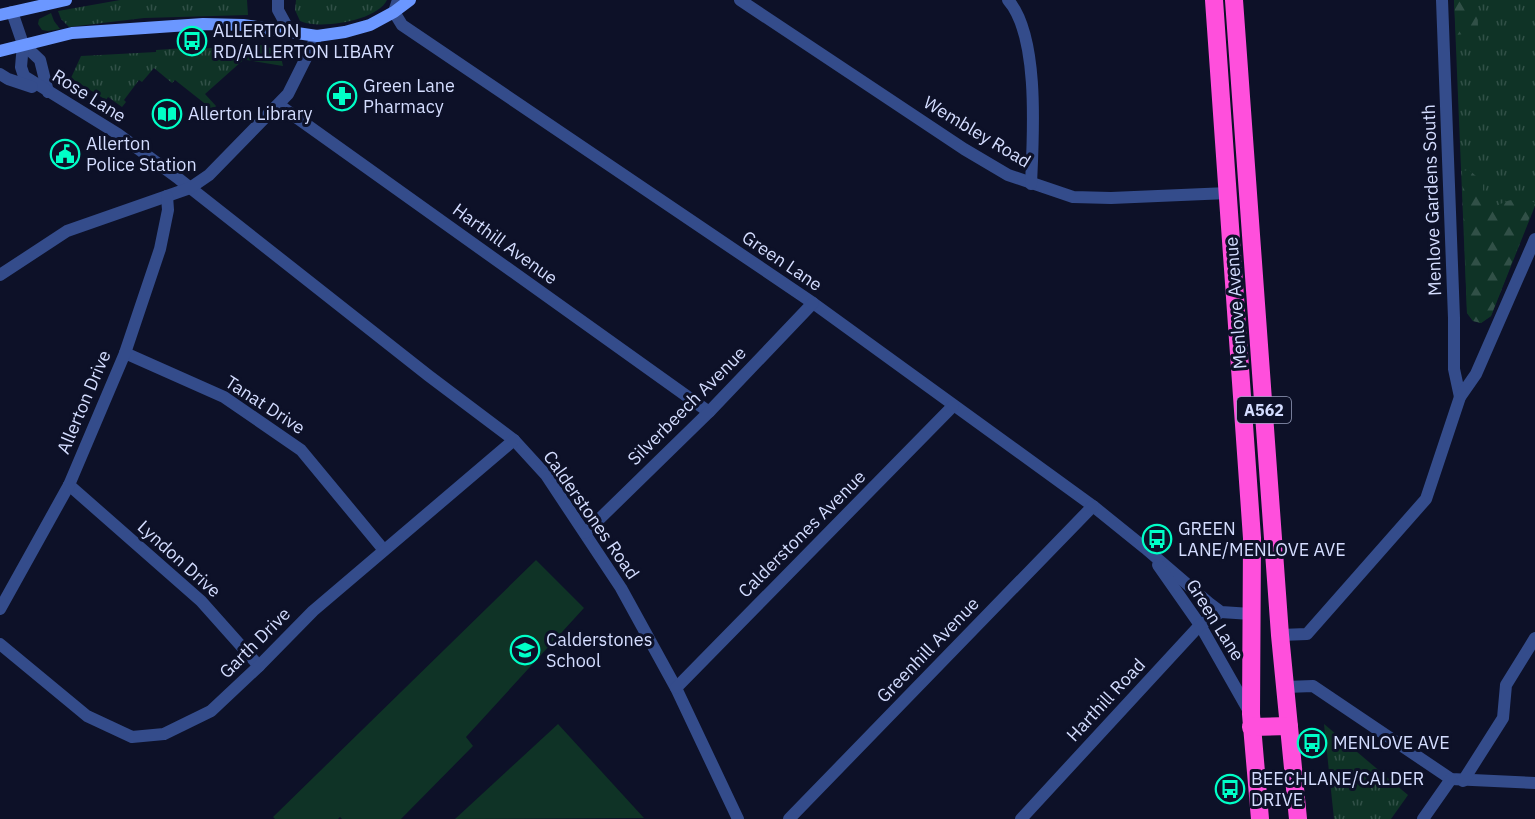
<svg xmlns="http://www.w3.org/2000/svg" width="1535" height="819" font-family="'IBM Plex Sans',sans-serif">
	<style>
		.grass { fill: url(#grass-tufts) }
		.forest { fill: url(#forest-firs) }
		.pitch { fill: #0f3326 }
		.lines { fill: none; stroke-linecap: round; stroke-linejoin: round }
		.street { stroke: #344c8b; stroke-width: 12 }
		.secondary { stroke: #6b97ff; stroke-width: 12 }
		.highway { stroke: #ff4fdc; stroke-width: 18 }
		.labels { text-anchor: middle; stroke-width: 6; stroke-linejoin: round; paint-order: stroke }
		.shield { fill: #0d1128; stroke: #98a0be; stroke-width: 1.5 }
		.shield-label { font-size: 16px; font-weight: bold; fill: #d4ddff }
		.poi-label { font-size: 18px; fill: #d4ddff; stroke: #0d1128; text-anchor: start }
		.street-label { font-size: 18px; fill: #d4ddff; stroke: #0d1128 }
	</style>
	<defs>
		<pattern id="grass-tufts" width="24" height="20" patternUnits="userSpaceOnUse" patternTransform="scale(1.5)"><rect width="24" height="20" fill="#0f3326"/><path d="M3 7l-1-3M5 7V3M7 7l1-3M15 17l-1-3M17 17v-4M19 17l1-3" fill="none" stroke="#315047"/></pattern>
		<pattern id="forest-firs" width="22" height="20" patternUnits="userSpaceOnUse" patternTransform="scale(1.5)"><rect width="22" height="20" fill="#0f3326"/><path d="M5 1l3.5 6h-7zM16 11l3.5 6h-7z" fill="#315047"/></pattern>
	</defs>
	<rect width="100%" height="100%" fill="#0d1128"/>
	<!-- grass -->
	<g class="grass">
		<polygon points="120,0 247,0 248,15 144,18 69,27 61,19 58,11"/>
		<path d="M296 0H387C377 21 319 30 300 21L295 10Z"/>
		<polygon points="1454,0 1535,0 1535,206 1491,316 1481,323 1473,321 1467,313"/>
		<polygon points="51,13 54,21 60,29 48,31 42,30 38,24 39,19"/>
		<path d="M263 45C275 49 281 53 283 66L247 60 242 61 205 94 216 106 213 110 175 80 172 83 154 68 142 82 139 80 124 100 126 102 122 107 108 97 106 100 71 78 81 56 156 52V50L185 48 186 53 194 52V49Z"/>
		<polygon points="1324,724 1408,795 1391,819 1334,819"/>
	</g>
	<!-- forest -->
	<g class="forest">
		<polygon points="1454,0 1477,0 1478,26 1471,33 1456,35"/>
		<path d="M1469 170 1483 182V197L1487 207 1493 208C1506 200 1520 195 1535 203L1491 316 1481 323 1473 321 1467 313 1462 171Z"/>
	</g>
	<!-- pitch -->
	<g class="pitch">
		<polygon points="536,560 584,608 466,737 473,746 401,819 342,819 340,817 338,819 275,819 273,817"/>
		<polygon points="558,724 644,818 455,819"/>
	</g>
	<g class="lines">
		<!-- street -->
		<g class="street">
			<polyline points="278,0 278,10 290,32"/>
			<polyline points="398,0 394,12 402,25 813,303 1093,506 1145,548 1209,603 1221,612 1251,614"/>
			<polyline points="740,0 964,149 1008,175 1073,197 1111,198 1228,193"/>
			<path d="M1008 0C1040 36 1033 138 1031 184"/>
			<polyline points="1442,0 1454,318 1454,369 1460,397"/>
			<polyline points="12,12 23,44 40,60 48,92"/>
			<polyline points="23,44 21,67 24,76 118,134 179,179 429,376 514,440 546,475 621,588 676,688 738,819"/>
			<polyline points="0,74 8,79 32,87"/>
			<polyline points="279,105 709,412"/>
			<polyline points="0,275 67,231 190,188 209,175 288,94 317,36"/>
			<polyline points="125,353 224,397 301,450 383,549"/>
			<polyline points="69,485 201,601 259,666"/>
			<polyline points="585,533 709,412 813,303"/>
			<polyline points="1158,565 1200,625 1250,713"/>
			<polyline points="0,609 69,485 125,353 160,249 168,210 167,196"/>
			<polyline points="1280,635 1307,634 1426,499 1460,397 1476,374 1535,239"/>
			<polyline points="0,644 87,716 132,737 164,734 211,711 259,666 313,611 514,440"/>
			<polyline points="1286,687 1313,686 1451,779 1535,783"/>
			<polyline points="676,688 953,406"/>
			<polyline points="1463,781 1503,718 1506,685 1535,638"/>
			<polyline points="789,819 1093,506"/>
			<polyline points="1021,819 1200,625 1221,612"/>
			<polyline points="1423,819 1451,779"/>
		</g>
		<!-- secondary -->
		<g class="secondary">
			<polyline points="0,15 66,0"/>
			<polyline points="0,51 72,33 203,24 243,25 317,36 345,32 370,25 394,12 410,0"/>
		</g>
		<!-- highway -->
		<g class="highway">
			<polyline points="1214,0 1252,538 1251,714 1260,819"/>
			<polyline points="1234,0 1280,635 1298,819"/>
			<polyline points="1251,727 1289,726"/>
		</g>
	</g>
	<!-- icons -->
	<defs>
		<g id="bus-ring" transform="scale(1.5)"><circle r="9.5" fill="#0d1128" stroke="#00ffc7" stroke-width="1.5"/><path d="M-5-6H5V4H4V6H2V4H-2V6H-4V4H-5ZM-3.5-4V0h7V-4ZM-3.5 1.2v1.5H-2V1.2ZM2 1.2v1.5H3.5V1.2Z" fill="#00ffc7"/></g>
		<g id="pharmacy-ring" transform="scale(1.5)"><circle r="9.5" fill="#0d1128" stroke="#00ffc7" stroke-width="1.5"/><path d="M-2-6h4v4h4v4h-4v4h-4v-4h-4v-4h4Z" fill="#00ffc7"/></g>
		<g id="library-ring" transform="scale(1.5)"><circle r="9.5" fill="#0d1128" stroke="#00ffc7" stroke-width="1.5"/><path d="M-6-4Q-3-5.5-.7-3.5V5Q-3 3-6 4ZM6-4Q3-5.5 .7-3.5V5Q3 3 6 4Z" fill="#00ffc7"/></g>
		<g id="civic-ring" transform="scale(1.5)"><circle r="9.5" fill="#0d1128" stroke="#00ffc7" stroke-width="1.5"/><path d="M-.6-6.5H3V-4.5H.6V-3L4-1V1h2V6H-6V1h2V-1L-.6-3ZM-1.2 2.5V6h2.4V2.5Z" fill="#00ffc7"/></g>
		<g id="school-ring" transform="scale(1.5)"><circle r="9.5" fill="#0d1128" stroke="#00ffc7" stroke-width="1.5"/><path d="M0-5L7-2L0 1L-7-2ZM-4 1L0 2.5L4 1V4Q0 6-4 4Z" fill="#00ffc7"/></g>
	</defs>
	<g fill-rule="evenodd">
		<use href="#bus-ring" x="192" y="41"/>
		<use href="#pharmacy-ring" x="342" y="96"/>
		<use href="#library-ring" x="167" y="114"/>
		<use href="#civic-ring" x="65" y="154"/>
		<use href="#bus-ring" x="1157" y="539"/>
		<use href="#school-ring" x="525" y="650"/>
		<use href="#bus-ring" x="1312" y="743"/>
		<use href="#bus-ring" x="1230" y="789"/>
	</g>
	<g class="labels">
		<!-- shield labels -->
		<rect class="shield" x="1237" y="397" width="54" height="26" rx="4.5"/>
		<g class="shield-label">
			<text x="1264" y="416">A562</text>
		</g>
		<!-- poi labels -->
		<g class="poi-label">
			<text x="213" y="37">ALLERTON<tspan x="213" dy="21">RD/ALLERTON LIBARY</tspan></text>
			<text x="363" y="92">Green Lane<tspan x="363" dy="21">Pharmacy</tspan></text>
			<text x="188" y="120">Allerton Library</text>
			<text x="86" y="150">Allerton<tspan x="86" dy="21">Police Station</tspan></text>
			<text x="1178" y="535">GREEN<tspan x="1178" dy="21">LANE/MENLOVE AVE</tspan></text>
			<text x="546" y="646">Calderstones<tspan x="546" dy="21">School</tspan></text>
			<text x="1333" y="749">MENLOVE AVE</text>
			<text x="1251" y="785">BEECHLANE/CALDER<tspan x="1251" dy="21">DRIVE</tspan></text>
		</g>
		<!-- street labels -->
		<g class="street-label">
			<text transform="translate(89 96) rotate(32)" y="6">Rose Lane</text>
			<text transform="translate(977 132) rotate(31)" y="6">Wembley Road</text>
			<text transform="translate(1432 200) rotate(-92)" y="6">Menlove Gardens South</text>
			<text transform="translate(505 244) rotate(36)" y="6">Harthill Avenue</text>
			<text transform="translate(782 261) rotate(34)" y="6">Green Lane</text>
			<text transform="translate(1236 303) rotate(-94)" y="6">Menlove Avenue</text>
			<text transform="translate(84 402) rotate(-67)" y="6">Allerton Drive</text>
			<text transform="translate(265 405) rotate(33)" y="6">Tanat Drive</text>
			<text transform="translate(687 406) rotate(-45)" y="6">Silverbeech Avenue</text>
			<text transform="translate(591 515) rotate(55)" y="6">Calderstones Road</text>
			<text transform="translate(802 534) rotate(-45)" y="6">Calderstones Avenue</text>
			<text transform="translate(179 559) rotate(42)" y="6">Lyndon Drive</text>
			<text transform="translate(1215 620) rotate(58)" y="6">Green Lane</text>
			<text transform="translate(255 643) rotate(-45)" y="6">Garth Drive</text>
			<text transform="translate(928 650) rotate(-46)" y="6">Greenhill Avenue</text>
			<text transform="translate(1106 700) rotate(-47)" y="6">Harthill Road</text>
		</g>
	</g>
</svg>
